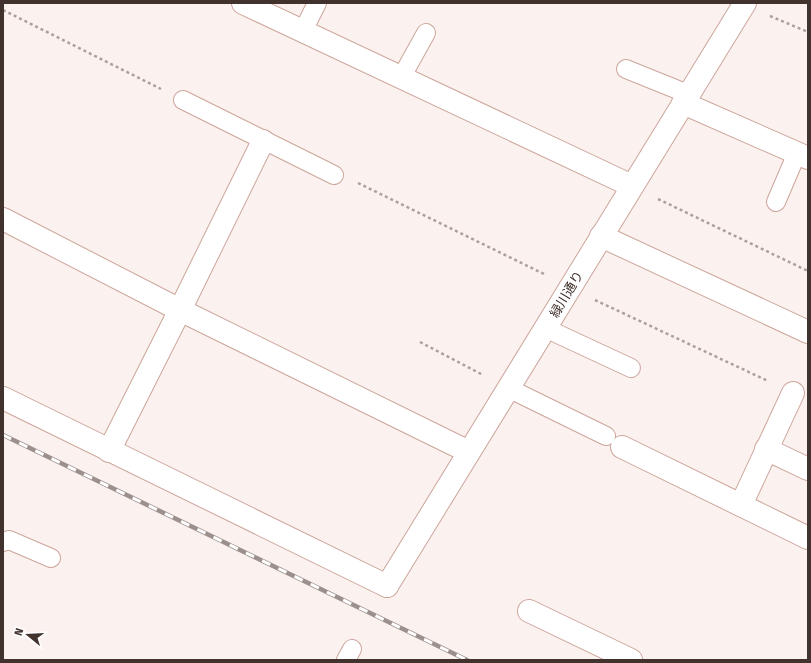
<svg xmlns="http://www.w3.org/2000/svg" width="811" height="663" font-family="'Fira Sans','Noto Sans JP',sans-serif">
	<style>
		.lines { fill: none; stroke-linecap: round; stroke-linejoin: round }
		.service-casing { stroke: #cda59b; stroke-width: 20 }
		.minor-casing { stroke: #cda59b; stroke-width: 24 }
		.tertiary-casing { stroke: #cda59b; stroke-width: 24 }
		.path { stroke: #aca09d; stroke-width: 2.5; stroke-dasharray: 3 3; stroke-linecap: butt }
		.service { stroke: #fff; stroke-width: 18 }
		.minor { stroke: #fff; stroke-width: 22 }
		.tertiary { stroke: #fff; stroke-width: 22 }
		.rail-casing { stroke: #9c908c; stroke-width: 4.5 }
		.rail { stroke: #fff; stroke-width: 3; stroke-dasharray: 9; stroke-linecap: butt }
		.labels { text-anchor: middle; stroke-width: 3; stroke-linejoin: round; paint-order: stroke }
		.street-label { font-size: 13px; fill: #42322d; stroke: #fff }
	</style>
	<rect width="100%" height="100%" fill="#fbf2f0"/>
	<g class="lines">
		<!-- service casing -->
		<g class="service-casing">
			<g id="service">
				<polyline points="303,31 317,3"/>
				<polyline points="626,69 688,94"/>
				<polyline points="401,78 426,33"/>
				<polyline points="183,100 334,175"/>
				<polyline points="776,202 797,153"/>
				<polyline points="545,328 631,368"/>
				<polyline points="508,388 606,436"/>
				<polyline points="3,542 9,540 51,558"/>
				<polyline points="346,660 352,649"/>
			</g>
		</g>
		<!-- minor casing -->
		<g class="minor-casing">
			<g id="minor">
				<polyline points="243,3 632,186"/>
				<polyline points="683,103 808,158"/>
				<polyline points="3,219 180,310 469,452"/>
				<polyline points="601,236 808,332"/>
				<polyline points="3,398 387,586"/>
				<polyline points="622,447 808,538"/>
				<polyline points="766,449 808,469"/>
				<polyline points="109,451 180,310 263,141"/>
				<polyline points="741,505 793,393"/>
				<polyline points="529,611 631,660"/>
			</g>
		</g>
		<!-- tertiary casing -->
		<g class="tertiary-casing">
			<polyline id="tertiary" points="387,586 745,3"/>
		</g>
		<!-- path -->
		<g class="path">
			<polyline points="3,10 161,89"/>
			<polyline points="770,16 808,32"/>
			<polyline points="358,183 546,275"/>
			<polyline points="658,199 808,271"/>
			<polyline points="595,300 768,381"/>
			<polyline points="420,342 483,375"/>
		</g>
		<!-- service -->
		<use href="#service" class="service"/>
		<!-- minor -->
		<use href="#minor" class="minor"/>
		<!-- tertiary -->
		<use href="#tertiary" class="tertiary"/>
		<!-- rail casing -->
		<g class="rail-casing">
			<polyline id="rail" points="3,435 467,660"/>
		</g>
		<!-- rail -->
		<use href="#rail" class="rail"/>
	</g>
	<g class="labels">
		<!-- street labels -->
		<g class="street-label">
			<text transform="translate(566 294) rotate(-59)" y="5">緑川通り</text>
		</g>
	</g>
	<!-- border -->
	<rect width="811" height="663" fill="none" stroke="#42322d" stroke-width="8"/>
	<!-- north arrow -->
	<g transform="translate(28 635) rotate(288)" stroke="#ffffff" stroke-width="3" paint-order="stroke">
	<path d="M0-3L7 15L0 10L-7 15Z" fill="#42322d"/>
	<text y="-6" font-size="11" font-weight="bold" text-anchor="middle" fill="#42322d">N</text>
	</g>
</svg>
